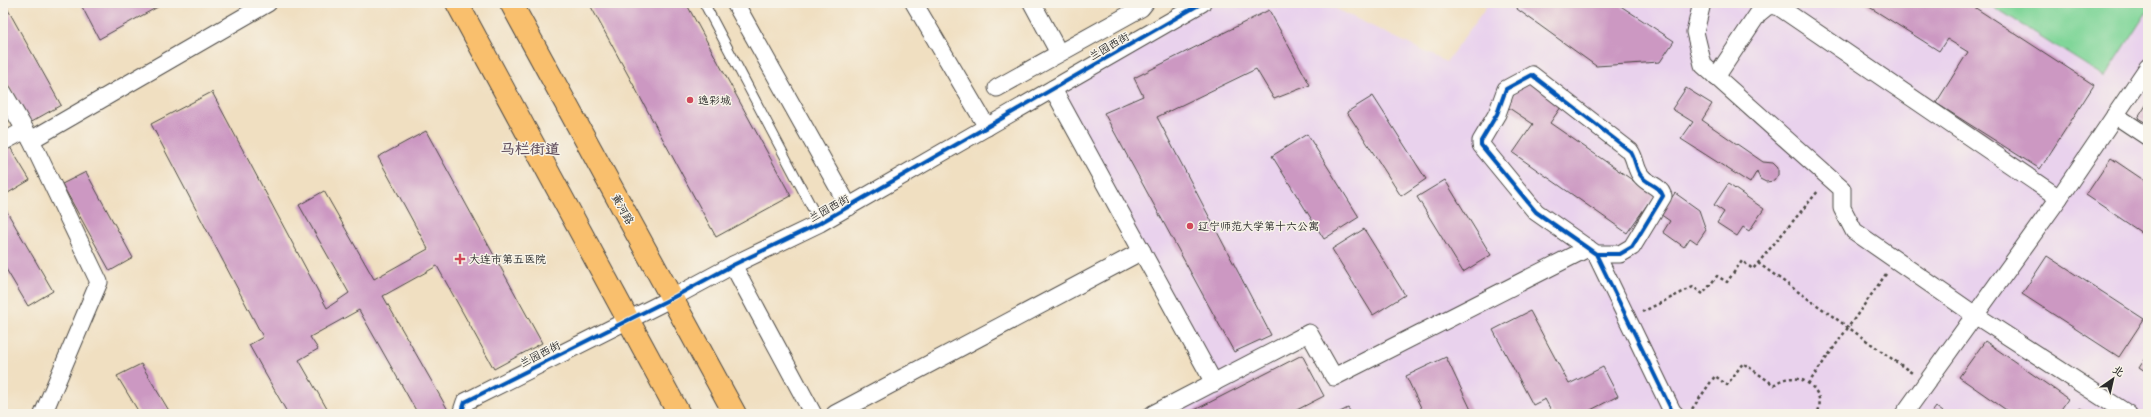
<svg xmlns="http://www.w3.org/2000/svg" width="2151" height="417" font-family="'Patrick Hand','LXGW WenKai TC',sans-serif">
	<style>
		.built { fill: #e9d2ed }
		.green { fill: #80d699; stroke: #568062 }
		.building { fill: #cc98c2 }
		.lines { fill: none; stroke-linecap: round; stroke-linejoin: round }
		.service-casing { stroke: #494642; stroke-width: 11 }
		.minor-casing { stroke: #494642; stroke-width: 19 }
		.primary-casing { stroke: #494642; stroke-width: 24 }
		.path { stroke: #494642; stroke-width: 2.5; stroke-dasharray: 3 3; stroke-linecap: butt }
		.service { stroke: #fff; stroke-width: 9 }
		.minor { stroke: #fff; stroke-width: 17 }
		.primary { stroke: #f9bf6d; stroke-width: 22 }
		.cycleway-casing { stroke: #f7f3e8; stroke-width: 6 }
		.cycleway { stroke: #0057b8; stroke-width: 4 }
		.poi-dot { fill: #d1495b; stroke: #f7f3e8; stroke-width: 1.5 }
		.labels { text-anchor: middle; stroke-width: 3; stroke-linejoin: round; paint-order: stroke }
		.street-label { font-size: 11px; fill: #2b2b2b; stroke: #f7f3e8 }
		.poi-label { font-size: 11px; fill: #2b2b2b; stroke: #f7f3e8; text-anchor: start }
		.district-label { font-size: 15px; font-weight: bold; fill: #635160; stroke: #f7f3e8 }
	</style>
	<rect width="100%" height="100%" fill="#f7f3e8"/>
	<filter id="ink" filterUnits="userSpaceOnUse"><feTurbulence type="fractalNoise" baseFrequency=".025" numOctaves="2"/><feDisplacementMap in="SourceGraphic" scale="8" xChannelSelector="R" yChannelSelector="G"/><feConvolveMatrix kernelMatrix="1 2 1 2 8 2 1 2 1" color-interpolation-filters="sRGB"/></filter>
	<filter id="wash" filterUnits="userSpaceOnUse"><feTurbulence type="fractalNoise" baseFrequency=".012" numOctaves="4" result="noise"/><feDisplacementMap in="SourceGraphic" scale="16" xChannelSelector="R" yChannelSelector="G"/><feGaussianBlur stdDeviation="0.9" result="paint"/><feColorMatrix in="noise" values="0 0 0 0 0 0 0 0 0 0 0 0 0 0 0 0 0 1.4 0 .05"/><feComposite in="paint" operator="in"/></filter>
	<g filter="url(#wash)">
		<rect width="100%" height="100%" fill="#f0dfc1"/>
		<!-- built -->
		<polygon class="built" points="1202,3 1324,3 1446,62 1489,3 2148,3 2148,414 1153,414 1213,383 1053,89"/>
		<!-- green -->
		<polygon class="green" points="1988,3 2148,3 2148,10 2105,77"/>
		<g id="blocks">
			<!-- building -->
			<g class="building">
				<polygon points="80,3 165,3 99,39"/>
				<polygon points="589,3 686,3 791,196 716,237"/>
				<polygon points="1519,3 1616,3 1674,41 1660,62 1596,66 1517,9"/>
				<polygon points="1863,3 1968,3 2094,85 2040,169 1936,103 1968,52 1947,39 1939,51"/>
				<polygon points="7,8 61,105 29,123 3,75 3,11"/>
				<polygon points="1269,10 1310,85 1274,99 1256,69 1157,117 1271,335 1234,352 1104,113 1143,96 1134,78"/>
				<polygon points="1526,77 1563,104 1550,123 1654,195 1627,233 1513,153 1533,124 1506,106"/>
				<polygon points="1686,88 1712,104 1702,120 1763,162 1773,163 1778,168 1778,175 1774,181 1766,182 1760,179 1757,171 1750,183 1681,139 1693,122 1672,109"/>
				<polygon points="212,92 327,308 349,293 299,205 324,191 374,279 428,249 378,157 426,131 542,343 494,369 437,266 383,296 448,410 441,414 418,414 359,310 310,337 318,349 299,360 330,414 288,414 249,345 263,337 151,124"/>
				<polygon points="1373,96 1426,179 1401,196 1347,112"/>
				<polygon points="2148,102 2148,124 2138,118"/>
				<polygon points="1307,134 1359,217 1324,239 1272,156"/>
				<polygon points="10,147 30,180 3,196 3,151"/>
				<polygon points="2111,158 2148,183 2148,237 2086,195"/>
				<polygon points="86,172 133,258 110,271 62,184"/>
				<polygon points="1445,180 1491,255 1463,272 1417,197"/>
				<polygon points="1728,184 1764,209 1749,231 1743,227 1737,236 1717,223 1724,212 1714,205"/>
				<polygon points="1675,193 1699,210 1706,230 1697,243 1690,238 1684,247 1663,232 1670,221 1660,214"/>
				<polygon points="3,205 53,291 28,306 3,264"/>
				<polygon points="1364,229 1405,295 1373,315 1332,249"/>
				<polygon points="2047,256 2144,319 2119,357 2022,294"/>
				<polygon points="1530,311 1569,384 1603,367 1618,396 1583,414 1553,414 1545,399 1533,405 1493,330"/>
				<polygon points="1985,341 2068,399 2058,414 2012,414 1959,377"/>
				<polygon points="2148,353 2148,373 2139,367"/>
				<polygon points="1302,355 1324,396 1289,414 1187,414"/>
				<polygon points="1446,357 1473,414 1424,414 1406,376"/>
				<polygon points="141,364 171,414 140,414 117,376"/>
				<polygon points="1936,407 1946,414 1931,414"/>
				<polygon points="1348,408 1352,414 1336,414"/>
				<polygon points="2080,408 2089,414 2076,414"/>
			</g>
		</g>
	</g>
	<g filter="url(#ink)">
		<use href="#blocks" fill-opacity="0" stroke="#494642" stroke-width="1"/>
		<g class="lines">
			<!-- service casing -->
			<g class="service-casing">
				<polyline id="service" points="704,3 820,223"/>
			</g>
			<!-- minor casing -->
			<g class="minor-casing">
				<g id="minor">
					<polyline points="735,3 849,207"/>
					<polyline points="914,3 987,127"/>
					<polyline points="1032,3 1059,53"/>
					<polyline points="1702,3 1695,32 1703,65 1842,189 1842,208 1854,231 1975,315 2128,414"/>
					<polyline points="1716,77 1758,14 1769,5 1779,7 2059,198"/>
					<polyline points="997,88 1141,8 1145,3"/>
					<polyline points="1053,89 1214,383"/>
					<polyline points="3,92 31,140 99,282 43,414"/>
					<polyline points="2115,115 2148,137"/>
					<polyline points="31,140 268,3"/>
					<polyline points="3,142 25,130"/>
					<path d="M1596 254H1620L1632 247 1663 196C1659 185 1649 185 1642 177 1635 170 1636 159 1630 151L1532 75 1506 89 1497 114 1481 141V145L1536 212 1596 254 1672 411 1675 414"/>
					<polyline points="733,265 813,414"/>
					<polyline points="461,414 465,402 672,298 733,265 820,223 1202,3"/>
					<polyline points="835,414 1142,251"/>
					<polyline points="1153,414 1309,333 1334,377 1588,248"/>
					<polyline points="1904,414 2059,198 2148,67"/>
				</g>
			</g>
			<!-- primary casing -->
			<g class="primary-casing">
				<g id="primary">
					<polyline points="457,3 679,414"/>
					<polyline points="511,3 735,414"/>
				</g>
			</g>
			<!-- path -->
			<g class="path">
				<polyline points="1758,263 1912,373"/>
				<polyline points="1642,312 1693,287 1703,294 1717,276 1727,282 1742,261 1753,269 1819,190"/>
				<polyline points="1808,384 1886,274"/>
				<path d="M1692 409 1715 376 1727 385 1743 363 1774 385C1796 366 1829 390 1817 414"/>
			</g>
			<!-- service -->
			<use href="#service" class="service"/>
			<!-- minor -->
			<use href="#minor" class="minor"/>
			<!-- primary -->
			<use href="#primary" class="primary"/>
			<!-- cycleway casing -->
			<g class="cycleway-casing">
				<g id="cycleway">
					<path d="M1596 254H1620L1632 247 1663 196C1659 185 1649 185 1642 177 1635 170 1636 159 1630 151L1532 75 1506 89 1497 114 1481 141V145L1536 212 1596 254 1672 411 1675 414"/>
					<polyline points="461,414 465,402 672,298 733,265 820,223 1202,3"/>
				</g>
			</g>
			<!-- cycleway -->
			<use href="#cycleway" class="cycleway"/>
		</g>
	</g>
	<!-- markers -->
	<g class="poi-dot">
		<circle cx="690" cy="100" r="4"/>
		<circle cx="1190" cy="226" r="4"/>
		<path d="M458 253h4v4h4v4h-4v4h-4v-4h-4v-4h4z"/>
	</g>
	<g class="labels">
		<!-- street labels -->
		<g class="street-label">
			<text transform="translate(1109 46) rotate(-30)" y="4">兰园西街</text>
			<text transform="translate(829 208) rotate(-29)" y="4">兰园西街</text>
			<text transform="translate(623 209) rotate(61)" y="4">黄河路</text>
			<text transform="translate(540 354) rotate(-27)" y="4">兰园西街</text>
		</g>
		<!-- poi labels -->
		<g class="poi-label">
			<text x="698" y="104">逸彩城</text>
			<text x="1198" y="230">辽宁师范大学第十六公寓</text>
			<text x="469" y="263">大连市第五医院</text>
		</g>
		<!-- district labels -->
		<g class="district-label">
			<text x="530" y="154">马栏街道</text>
		</g>
	</g>
	<!-- margin -->
	<rect width="2151" height="417" fill="none" stroke="#f7f3e8" stroke-width="16"/>
	<!-- north arrow -->
	<g transform="translate(2113 379) rotate(34)" stroke="#f7f3e8" stroke-width="3" paint-order="stroke">
	<path d="M0-3L7 15L0 10L-7 15Z" fill="#2b2b2b"/>
	<text y="-6" font-size="11" font-weight="bold" text-anchor="middle" fill="#2b2b2b">北</text>
	</g>
</svg>
